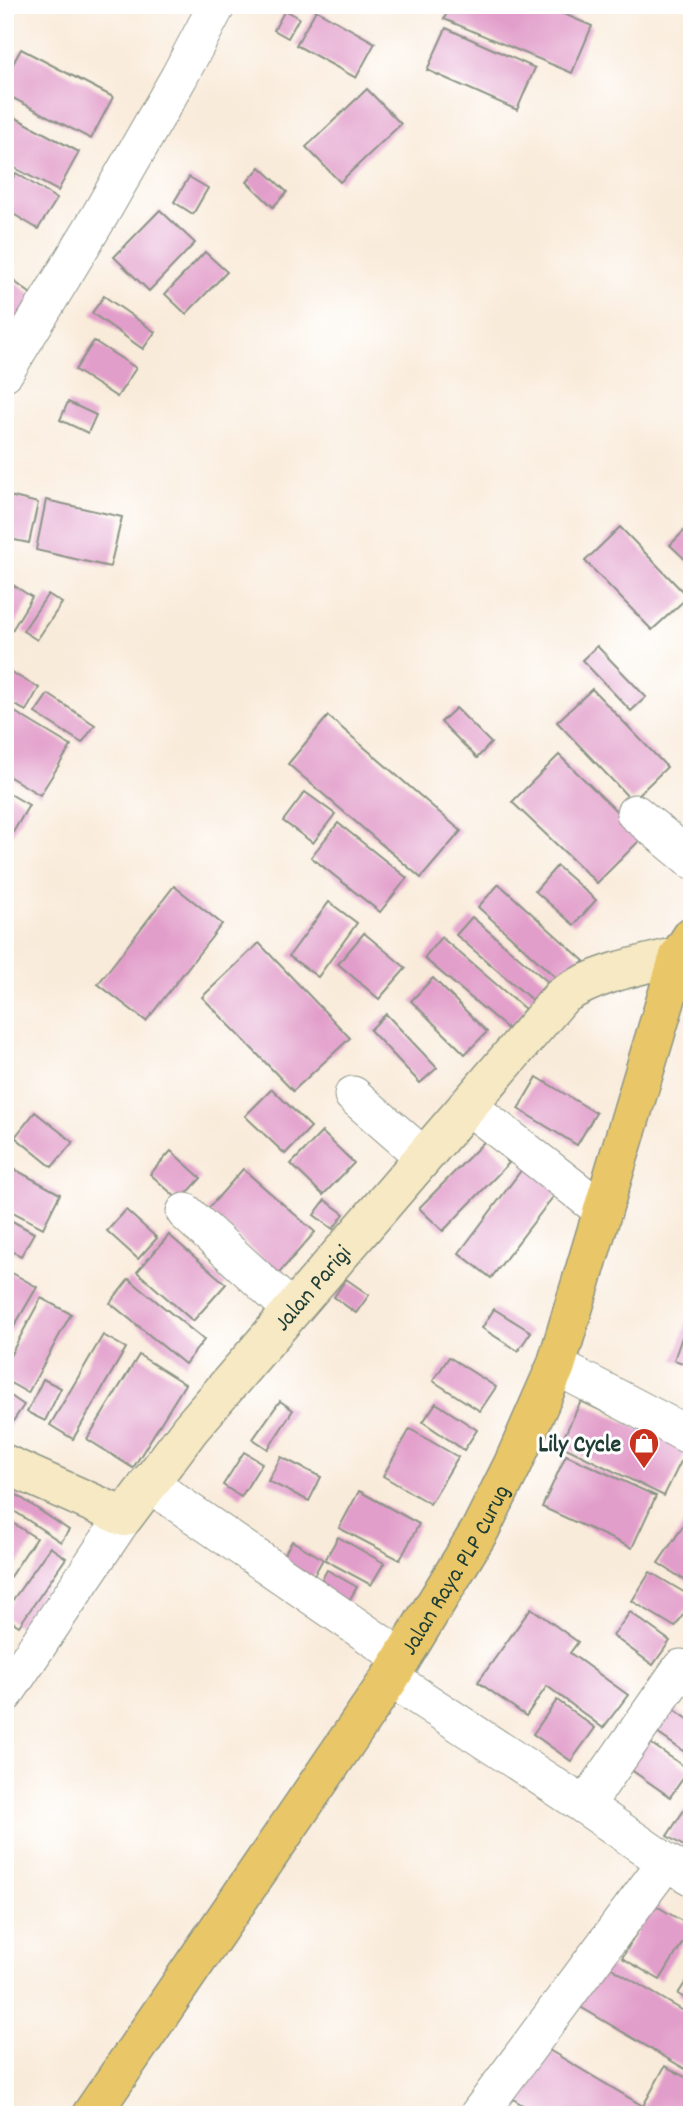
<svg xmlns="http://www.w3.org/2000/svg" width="697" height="2120" font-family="Dekko,sans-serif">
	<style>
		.building { fill: #e29eca }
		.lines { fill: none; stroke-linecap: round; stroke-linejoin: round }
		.street-casing { stroke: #8c9487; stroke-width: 39 }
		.secondary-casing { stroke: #8c9487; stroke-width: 41 }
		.primary-casing { stroke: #8c9487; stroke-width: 41 }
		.street { stroke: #fff; stroke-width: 37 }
		.secondary { stroke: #f6e9c3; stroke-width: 38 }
		.primary { stroke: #e9c769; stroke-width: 38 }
		.labels { text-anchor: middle; stroke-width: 6; stroke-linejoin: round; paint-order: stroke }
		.street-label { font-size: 24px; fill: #1f3d34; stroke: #fff }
		.poi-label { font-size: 24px; font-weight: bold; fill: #1f3d34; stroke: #fff; text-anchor: end }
	</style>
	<rect width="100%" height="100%" fill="#fff"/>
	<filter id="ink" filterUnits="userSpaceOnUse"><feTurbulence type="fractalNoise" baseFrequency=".0143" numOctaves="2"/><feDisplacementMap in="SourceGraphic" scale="14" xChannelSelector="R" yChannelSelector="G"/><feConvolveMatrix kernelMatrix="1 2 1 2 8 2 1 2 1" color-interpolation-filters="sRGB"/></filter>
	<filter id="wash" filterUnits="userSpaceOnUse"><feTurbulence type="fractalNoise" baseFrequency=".00686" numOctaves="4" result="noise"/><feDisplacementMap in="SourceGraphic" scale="28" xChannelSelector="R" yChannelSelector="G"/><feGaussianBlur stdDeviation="1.57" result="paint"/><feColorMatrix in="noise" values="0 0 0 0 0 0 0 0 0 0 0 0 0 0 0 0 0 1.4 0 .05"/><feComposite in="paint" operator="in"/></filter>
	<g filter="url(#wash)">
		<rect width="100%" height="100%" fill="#f9ebda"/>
		<g id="blocks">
			<!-- building -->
			<g class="building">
				<polygon points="450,5 543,5 592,26 572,73 444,19"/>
				<polygon points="285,10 299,18 288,38 274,30"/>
				<polygon points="316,10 375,43 356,78 296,45"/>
				<polygon points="446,28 535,68 517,110 427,70"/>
				<polygon points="21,49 113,97 91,139 5,94 5,78"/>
				<polygon points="367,89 401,124 340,182 306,147"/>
				<polygon points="5,112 79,152 58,191 5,163"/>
				<polygon points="260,167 287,192 273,207 247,182"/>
				<polygon points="16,173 57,199 38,229 5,209 5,189"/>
				<polygon points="189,177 208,188 193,214 174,202"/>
				<polygon points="160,210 195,243 149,291 114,257"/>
				<polygon points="205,252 227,272 186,314 165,294"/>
				<polygon points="15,282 35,297 15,325 5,318 5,295"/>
				<polygon points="104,296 155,332 143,349 92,313"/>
				<polygon points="94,341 136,368 117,397 75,370"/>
				<polygon points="68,402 96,415 88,433 60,420"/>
				<polygon points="5,495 38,503 29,543 5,538"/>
				<polygon points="46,500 122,517 110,567 36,550"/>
				<polygon points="692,523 692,566 670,545"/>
				<polygon points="620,527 688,597 652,630 585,561"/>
				<polygon points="5,580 32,597 11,632 5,629"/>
				<polygon points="48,594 62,603 37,640 23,631"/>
				<polygon points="597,646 646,697 631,711 582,660"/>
				<polygon points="5,669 39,688 26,711 5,700"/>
				<polygon points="592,689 667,767 632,801 557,722"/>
				<polygon points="48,694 95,725 82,743 35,713"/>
				<polygon points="5,706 71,746 40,795 5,774"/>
				<polygon points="456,708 491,743 477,758 441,722"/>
				<polygon points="328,716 461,831 421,878 288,764"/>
				<polygon points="559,755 643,837 597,883 512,802"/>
				<polygon points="5,791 29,805 5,846"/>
				<polygon points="305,792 335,814 313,843 283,821"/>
				<polygon points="338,823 407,878 380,912 311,857"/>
				<polygon points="557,866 596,900 574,925 535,891"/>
				<polygon points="499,884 584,961 563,984 478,907"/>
				<polygon points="174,886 222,924 146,1021 98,984"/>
				<polygon points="329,902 357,923 318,977 289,956"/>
				<polygon points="472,917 548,982 532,1000 456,935"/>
				<polygon points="364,933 406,968 379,999 338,964"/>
				<polygon points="441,937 525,1009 508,1029 424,958"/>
				<polygon points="259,943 350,1038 293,1091 202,997"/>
				<polygon points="433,978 487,1032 465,1054 411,1001"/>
				<polygon points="386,1014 437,1068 420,1083 370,1030"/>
				<polygon points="537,1077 596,1113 577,1145 518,1109"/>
				<polygon points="272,1089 311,1127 285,1154 245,1116"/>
				<polygon points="35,1112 73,1142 52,1167 15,1137"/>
				<polygon points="322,1132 354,1163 323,1195 291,1164"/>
				<polygon points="486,1140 509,1163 443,1231 419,1208"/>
				<polygon points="171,1151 201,1178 180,1201 150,1174"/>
				<polygon points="5,1164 60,1194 43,1228 5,1208"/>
				<polygon points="526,1164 559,1189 491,1278 459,1253"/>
				<polygon points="243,1169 315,1232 279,1273 207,1210"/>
				<polygon points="325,1200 344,1214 333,1229 314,1215"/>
				<polygon points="126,1210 157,1238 138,1259 107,1231"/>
				<polygon points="5,1217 34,1233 21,1256 5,1248"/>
				<polygon points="169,1235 226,1284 193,1321 137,1272"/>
				<polygon points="5,1269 37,1287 5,1342"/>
				<polygon points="129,1279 204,1340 185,1364 110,1303"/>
				<polygon points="346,1279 369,1295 356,1313 334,1297"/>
				<polygon points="41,1298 71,1314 28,1393 5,1380 5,1365"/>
				<polygon points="692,1308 692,1366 674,1360"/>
				<polygon points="494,1309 531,1332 518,1351 482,1328"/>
				<polygon points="103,1335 126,1348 73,1439 50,1425"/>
				<polygon points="139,1355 185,1384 133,1468 87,1439"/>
				<polygon points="449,1357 496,1387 480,1411 433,1381"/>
				<polygon points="43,1379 61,1388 45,1421 27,1412"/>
				<polygon points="5,1392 24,1405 5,1433"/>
				<polygon points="280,1401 293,1410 268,1449 253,1439"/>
				<polygon points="581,1401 647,1433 690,1443 664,1496 560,1445"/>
				<polygon points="436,1403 477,1430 464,1450 423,1422"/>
				<polygon points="410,1429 458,1457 430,1504 383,1476"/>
				<polygon points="244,1452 262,1463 241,1497 223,1485"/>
				<polygon points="566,1455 656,1496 632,1548 542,1507"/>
				<polygon points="281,1457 321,1477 309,1501 268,1481"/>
				<polygon points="5,1487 69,1530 61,1542 5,1505"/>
				<polygon points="359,1491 419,1524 400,1560 339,1528"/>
				<polygon points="692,1513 692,1585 658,1563"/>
				<polygon points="5,1518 36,1538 5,1584"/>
				<polygon points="338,1537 384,1563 371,1585 325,1560"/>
				<polygon points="292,1541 323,1559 309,1584 278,1566"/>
				<polygon points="50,1547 66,1558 19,1626 5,1617 5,1611"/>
				<polygon points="327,1570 357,1587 347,1604 318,1587"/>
				<polygon points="650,1572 692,1597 692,1601 675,1627 632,1601"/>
				<polygon points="531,1608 578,1642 570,1653 628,1695 603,1728 547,1686 526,1716 478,1682"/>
				<polygon points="630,1612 670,1641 653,1665 613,1636"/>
				<polygon points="557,1700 595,1728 571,1761 533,1734"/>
				<polygon points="661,1700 692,1722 692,1757 644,1724"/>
				<polygon points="636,1733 689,1770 670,1797 617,1760"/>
				<polygon points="692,1798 692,1851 667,1836"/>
				<polygon points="653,1904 692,1927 660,1980 622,1958"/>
				<polygon points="603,1963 692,2016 692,2073 577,2005"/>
				<polygon points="692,1972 692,2003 678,1994"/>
				<polygon points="544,2047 643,2106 665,2066 692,2081 692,2115 539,2115 513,2099"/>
			</g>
		</g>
	</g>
	<g filter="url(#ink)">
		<use href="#blocks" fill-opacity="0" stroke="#8c9487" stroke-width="2"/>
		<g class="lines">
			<!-- street casing -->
			<g class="street-casing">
				<g id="street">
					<polyline points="5,372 100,215 179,77 217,5"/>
					<polyline points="635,813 692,860"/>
					<polyline points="353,1095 423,1156"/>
					<polyline points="467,1105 603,1211"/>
					<polyline points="185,1212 292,1310"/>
					<polyline points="556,1366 692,1437"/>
					<polyline points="148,1483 402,1658"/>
					<polyline points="390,1678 585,1806 666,1862 692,1877"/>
					<polyline points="5,1694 124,1517"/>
					<polyline points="585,1806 681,1668"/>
					<polyline points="478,2115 666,1862"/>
				</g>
			</g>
			<!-- secondary casing -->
			<g class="secondary-casing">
				<g id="secondary">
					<path id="s1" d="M5 1464 124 1517 190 1429 562 996C598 973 638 966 679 956"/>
				</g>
			</g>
			<!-- primary casing -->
			<g class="primary-casing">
				<g id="primary">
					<path id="s2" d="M91 2115 390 1678 480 1530 513 1464 556 1366 679 956 692 936"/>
				</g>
			</g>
			<!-- street -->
			<use href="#street" class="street"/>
			<!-- secondary -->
			<use href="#secondary" class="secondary"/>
			<!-- primary -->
			<use href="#primary" class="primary"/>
		</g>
	</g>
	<!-- icons -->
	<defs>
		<g id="shop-pin" transform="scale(1.575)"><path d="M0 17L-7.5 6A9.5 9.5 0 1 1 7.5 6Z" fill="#c8321e" stroke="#fff"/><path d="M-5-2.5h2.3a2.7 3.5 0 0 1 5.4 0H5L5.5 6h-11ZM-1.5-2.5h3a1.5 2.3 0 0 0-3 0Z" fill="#fff"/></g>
	</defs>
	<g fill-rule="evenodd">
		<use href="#shop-pin" x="644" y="1443"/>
	</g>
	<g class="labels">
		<!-- street labels -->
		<g class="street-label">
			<text dy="8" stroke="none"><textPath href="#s1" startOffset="427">Jalan Parigi</textPath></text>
			<text dy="8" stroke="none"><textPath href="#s2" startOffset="656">Jalan Raya PLP Curug</textPath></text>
		</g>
		<!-- poi labels -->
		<g class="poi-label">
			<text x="621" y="1451">Lily Cycle</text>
		</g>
	</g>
	<!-- margin -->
	<rect width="697" height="2120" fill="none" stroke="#fff" stroke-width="28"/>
</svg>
